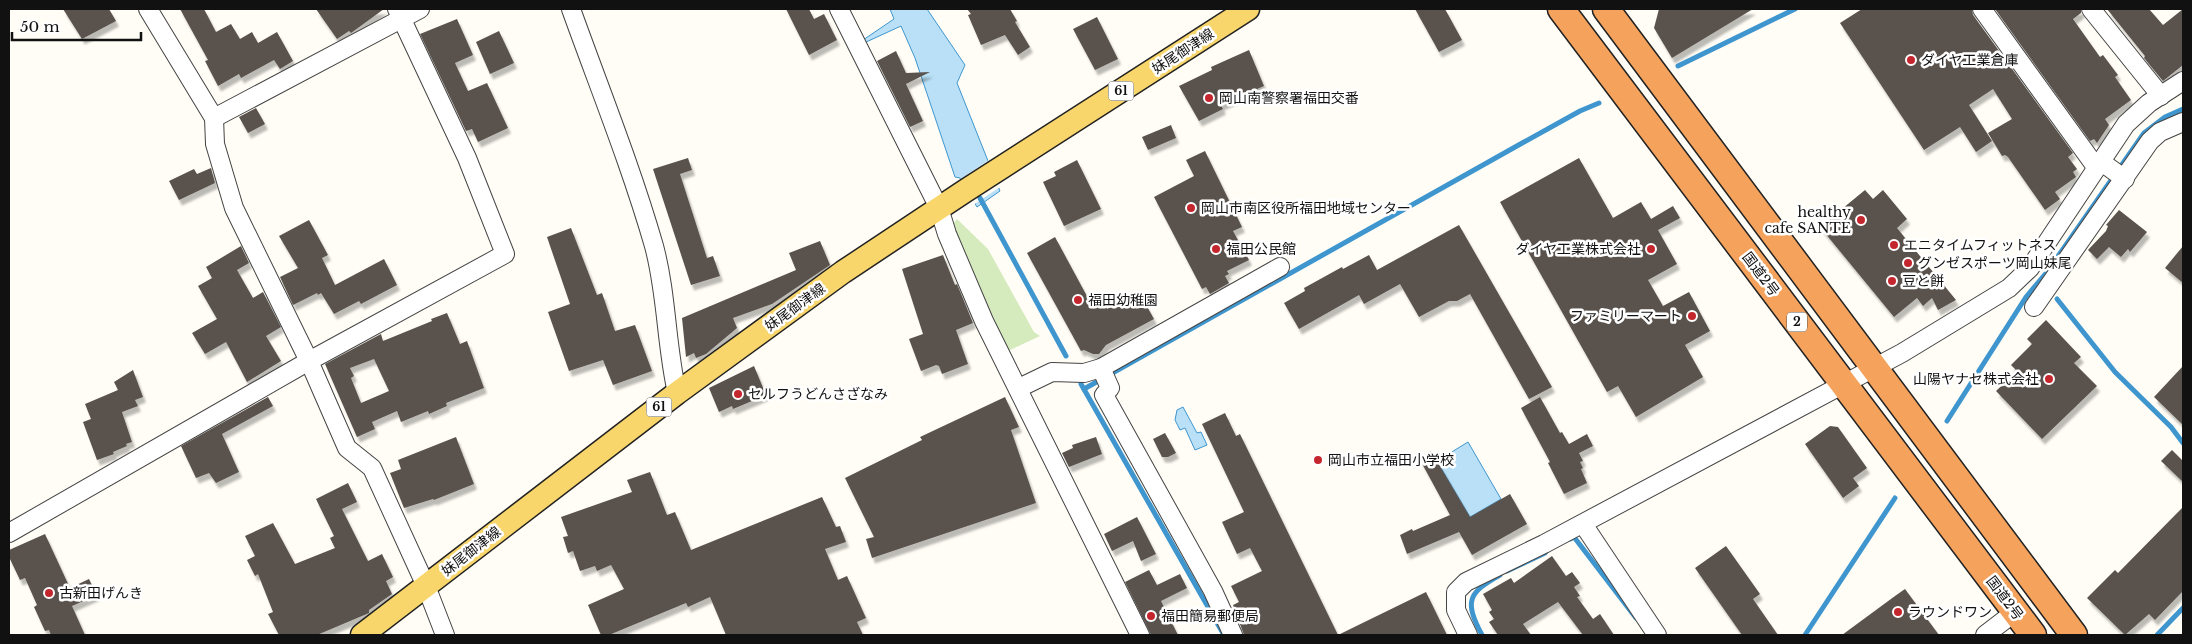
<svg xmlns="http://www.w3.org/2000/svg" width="2192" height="644" font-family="'Libre Baskerville','Noto Sans JP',serif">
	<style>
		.green { fill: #d5ebbd }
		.water { fill: #b9e0f7; stroke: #3f96cf }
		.pier { fill: #fffdf5 }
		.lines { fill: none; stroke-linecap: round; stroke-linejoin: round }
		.stream { stroke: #3f96cf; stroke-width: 5 }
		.building { fill: #5a524d; fill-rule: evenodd; filter: url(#shadow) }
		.minor-casing { stroke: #444; stroke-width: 20 }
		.major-casing { stroke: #222; stroke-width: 25 }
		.highway-casing { stroke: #222; stroke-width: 29 }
		.minor { stroke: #fff; stroke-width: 18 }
		.major { stroke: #f9d66b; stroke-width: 22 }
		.highway { stroke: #f5a25d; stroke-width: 26 }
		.poi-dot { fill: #c4262e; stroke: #fff; stroke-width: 2 }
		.labels { text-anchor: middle; stroke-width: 5; stroke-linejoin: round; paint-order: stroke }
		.shield { fill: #fff; stroke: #585858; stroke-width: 1 }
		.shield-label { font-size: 12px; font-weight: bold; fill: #111 }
		.street-label { font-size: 14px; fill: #111; stroke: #fff }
		.poi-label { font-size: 14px; fill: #111; stroke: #fff; text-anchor: start }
	</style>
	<defs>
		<filter id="shadow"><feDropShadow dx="3" dy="5.5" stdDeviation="1" flood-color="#0004"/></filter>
	</defs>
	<rect width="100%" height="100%" fill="#fffdf5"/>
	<!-- green -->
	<polygon class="green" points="957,219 988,249 1034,332 1040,336 1008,351 987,314 952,225"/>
	<!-- water -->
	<g class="water">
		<polygon points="890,9 927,9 965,65 957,83 1000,191 977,207 960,178 955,177 915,58 901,26 864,43 863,40 894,19"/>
		<polygon points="1183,407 1197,433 1201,432 1207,445 1195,450 1185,428 1180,430 1175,420 1177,410"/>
		<polygon points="1468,442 1501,499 1470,517 1437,461"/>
	</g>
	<!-- pier -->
	<polygon class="pier" points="989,160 1000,187 973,205 959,180"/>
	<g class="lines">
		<!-- stream -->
		<g class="stream">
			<polyline points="1678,66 1795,9"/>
			<polyline points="980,198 1066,356"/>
			<polyline points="2057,299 2115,372 2171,427 2183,443"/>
			<polyline points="1081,384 1224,635"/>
			<polyline points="1084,389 1524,142 1580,111 1599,103"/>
			<polyline points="1947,421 2026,297 2047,272 2144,133 2165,117 2183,109"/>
			<polyline points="1570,539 1574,537 1636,618"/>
			<polyline points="1507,571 1545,553"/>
			<path d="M1482 635C1464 601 1468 593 1500 575"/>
			<polyline points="1805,635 1895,498"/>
			<polyline points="2157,635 2183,608"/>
		</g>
	</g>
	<!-- building -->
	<g class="building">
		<polygon points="63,9 109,9 116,21 82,39"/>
		<polygon points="180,9 204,9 216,32 231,24 240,39 252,32 258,43 277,32 293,61 280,69 274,60 241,78 239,74 218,86 205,61 208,60"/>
		<polygon points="316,9 384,9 351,33 349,31 337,39"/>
		<polygon points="786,9 809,9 814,19 824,14 837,40 809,55"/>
		<polygon points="967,9 1010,9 1017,21 1015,22 1030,47 1018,55 1005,35 981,45 968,15 971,14"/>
		<polygon points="1415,9 1445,9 1462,40 1439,52"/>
		<polygon points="1659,9 1753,9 1672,58 1654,28"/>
		<polygon points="1862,9 1972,9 1973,15 2073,153 2068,157 2077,169 2073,172 2076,177 2055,192 2060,199 2045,210 2008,157 2005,155 2002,156 1988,133 2012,119 1993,89 1969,105 1992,141 1976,152 1960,127 1924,150 1840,23"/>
		<polygon points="1995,9 2081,9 2081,13 2073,19 2100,57 2103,55 2118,75 2115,77 2131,100 2105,119 2109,125 2097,143 2094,139 2090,141"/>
		<polygon points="2107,9 2149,9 2163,25 2183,9 2183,65 2163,81 2144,58 2145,56"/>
		<polygon points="1097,17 1118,59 1095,70 1073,29"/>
		<polygon points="457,19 473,55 455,63 468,91 487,83 508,128 478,142 472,129 466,131 420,34"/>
		<polygon points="499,31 514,63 490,74 476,42"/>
		<polygon points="1249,50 1264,86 1221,105 1223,109 1199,121 1179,86 1212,70 1211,67"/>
		<polygon points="896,51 906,73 930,72 906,84 923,121 910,127 877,61"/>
		<polygon points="256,108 265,124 248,133 239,117"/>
		<polygon points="1171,125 1176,138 1148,150 1142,137"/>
		<polygon points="1205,151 1242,227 1233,231 1249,260 1227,271 1229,274 1225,276 1229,283 1210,294 1206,287 1202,289 1154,197 1194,176 1186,160"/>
		<polygon points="688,158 692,170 680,174 707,258 713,256 720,276 691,285 653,169"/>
		<polygon points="1579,158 1613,218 1641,202 1651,219 1673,206 1680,218 1658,230 1677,264 1648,280 1663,306 1689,292 1710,331 1685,345 1703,377 1636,417 1618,386 1607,392 1500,202"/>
		<polygon points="1077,160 1101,209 1064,226 1043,182 1056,176 1054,172"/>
		<polygon points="211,168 215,183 179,200 169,181 194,169 197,174"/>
		<polygon points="1865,190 1873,199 1883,190 1907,219 1897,228 1956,300 1938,310 1932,298 1923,306 1917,298 1894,317 1820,227"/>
		<polygon points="2119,210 2147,232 2130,252 2128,249 2121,257 2109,247 2097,259 2088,250 2106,231 2108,226 2106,225"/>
		<polygon points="309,220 328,255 322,258 335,285 384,259 397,285 361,304 359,301 334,314 321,293 318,295 317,293 293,305 280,277 298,268 279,236"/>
		<polygon points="1459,225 1552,387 1529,399 1470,294 1457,301 1449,301 1419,317 1400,284 1364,304 1359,295 1299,329 1284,303 1305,291 1304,288 1342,267 1343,269 1369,255 1377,270"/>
		<polygon points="571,228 597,295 602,293 615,331 635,325 652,371 613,385 603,360 569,371 548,312 570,304 547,237"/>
		<polygon points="1055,237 1088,298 1102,298 1107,309 1139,292 1154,319 1106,345 1099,354 1093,354 1084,350 1081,351 1027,253"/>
		<polygon points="820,241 830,265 772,304 733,318 737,328 706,354 696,358 694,353 686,357 682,318 796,270 789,253"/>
		<polygon points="241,246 249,263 237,270 253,298 263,292 281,327 266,336 281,361 247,382 226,342 205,354 192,333 217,319 198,286 212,278 206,267"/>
		<polygon points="2183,246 2183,283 2165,268"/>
		<polygon points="943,255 955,285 957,284 973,323 956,330 968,364 942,374 939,366 936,365 921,371 909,339 923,334 902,269"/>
		<path d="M447 313 460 344 467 341 484 388 446 403 447 406 429 414 428 411 401 422 397 411 372 422 375 429 357 437 325 364 381 334 383 341 432 321 431 319ZM374 359 389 391 361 403 351 378 354 376 350 368Z"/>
		<polygon points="2046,320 2081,357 2074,363 2097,386 2042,439 1996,391 2017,371 2011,365 2032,344 2027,339"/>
		<polygon points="754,366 766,395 733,409 732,406 719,412 709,388"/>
		<polygon points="2183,366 2183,425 2154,397"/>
		<polygon points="133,370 143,397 135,400 138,406 122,412 132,442 126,444 127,446 113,452 114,454 97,460 83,422 91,419 85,404 118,390 114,382"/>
		<polygon points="268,397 273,406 222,434 239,472 216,483 209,473 196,478 181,446"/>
		<polygon points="1005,397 1019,427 1011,430 1036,503 872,558 866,539 874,537 845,478 922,440 920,437"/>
		<polygon points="1540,397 1560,433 1562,432 1569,444 1587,434 1593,446 1579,453 1583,461 1580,462 1583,468 1581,469 1587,483 1564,494 1548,463 1550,462 1521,408"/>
		<polygon points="1225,413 1236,436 1240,434 1338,635 1426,592 1447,635 1244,635 1233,605 1239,602 1231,586 1262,571 1250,548 1237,554 1222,522 1244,512 1202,424"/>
		<polygon points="1830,426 1838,427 1867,468 1853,478 1859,486 1843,498 1805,444"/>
		<polygon points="1165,433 1176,453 1168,457 1162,457 1153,439"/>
		<polygon points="456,437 474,484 434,500 433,499 404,508 390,473 401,469 398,460"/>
		<polygon points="1096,437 1102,454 1069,467 1062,453 1073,448 1072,445"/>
		<polygon points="2172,450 2183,461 2183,482 2161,461"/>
		<polygon points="1431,451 1470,517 1510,494 1527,524 1472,555 1459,532 1407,554 1400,535 1412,529 1413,531 1450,515 1419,458"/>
		<polygon points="650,472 667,515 675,512 691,550 822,497 836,527 840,526 846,542 825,549 838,580 847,576 866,618 857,622 863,635 726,635 710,597 688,607 686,603 609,635 601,635 588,605 624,589 611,565 597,571 595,566 580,571 573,551 568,553 563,537 568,536 561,517 632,492 627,480"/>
		<polygon points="348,483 357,502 342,509 368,561 382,554 393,577 386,581 392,594 369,610 369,613 317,635 279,635 268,614 273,612 258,574 255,576 247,560 255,556 245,536 273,523 295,564 335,548 330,538 334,536 316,499"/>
		<polygon points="2183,507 2183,591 2155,620 2149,614 2125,635 2087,598 2115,570 2118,573"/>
		<polygon points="1137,517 1156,554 1141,561 1133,541 1112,551 1104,534"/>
		<polygon points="45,534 70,588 89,579 97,595 72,606 85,635 51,635 49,630 45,631 34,607 37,605 25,578 20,580 9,557 9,550"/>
		<polygon points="1726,546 1760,594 1753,599 1778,635 1742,635 1695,568"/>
		<polygon points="1552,556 1566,576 1572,572 1580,583 1574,587 1580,596 1577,597 1593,619 1600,614 1614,635 1583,635 1558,602 1523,624 1531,635 1498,635 1489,622 1494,619 1489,612 1492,610 1483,594 1511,578 1514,583"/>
		<polygon points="1149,570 1157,585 1180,574 1187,588 1161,601 1178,635 1151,635 1125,582"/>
		<polygon points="1905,589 1939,635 1842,635 1895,596"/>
	</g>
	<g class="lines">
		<!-- minor casing -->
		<g class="minor-casing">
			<g id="minor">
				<polyline points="148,9 214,118 215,144 234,208 309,361 347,448 372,468 426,586 445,635"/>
				<path d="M571 9C599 87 631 166 654 246 667 294 666 345 677 393"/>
				<polyline points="839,9 939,208 947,234 984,321 1140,635"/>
				<polyline points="1982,9 2096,167"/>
				<polyline points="2091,9 2161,96"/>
				<polyline points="214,118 420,9"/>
				<polyline points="2100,161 2125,179"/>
				<polyline points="2034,307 2150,141 2160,132 2183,122"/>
				<polyline points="1101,368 1110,388 1104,395 1213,591 1233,635"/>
				<polyline points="1019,388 1052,372 1084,373 1101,368 1280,267"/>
				<polyline points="1583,524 1657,635"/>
				<polyline points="9,533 309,361 505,254 467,158 397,9"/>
				<polyline points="1468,635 1456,610 1456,592 1466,582 1544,544 1902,353 2009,288 2030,268 2126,124 2149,103 2183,81"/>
				<polyline points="1985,635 2015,612"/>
			</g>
		</g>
		<!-- major casing -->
		<g class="major-casing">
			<polyline id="major" points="362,635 677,393 843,272 965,191 1248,9"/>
		</g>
		<!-- highway casing -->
		<g class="highway-casing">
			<g id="highway">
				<polyline points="1561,9 2033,635"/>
				<polyline points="1606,9 2074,635"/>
			</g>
		</g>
		<!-- minor -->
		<use href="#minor" class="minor"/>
		<!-- major -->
		<use href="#major" class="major"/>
		<!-- highway -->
		<use href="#highway" class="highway"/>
	</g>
	<!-- markers -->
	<g class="poi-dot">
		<circle cx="1911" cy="60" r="5"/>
		<circle cx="1209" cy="98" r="5"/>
		<circle cx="1191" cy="208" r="5"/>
		<circle cx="1861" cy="220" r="5"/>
		<circle cx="1894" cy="245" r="5"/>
		<circle cx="1216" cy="249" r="5"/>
		<circle cx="1651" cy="249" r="5"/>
		<circle cx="1908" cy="263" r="5"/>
		<circle cx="1892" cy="281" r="5"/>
		<circle cx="1078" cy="300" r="5"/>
		<circle cx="1692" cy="316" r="5"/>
		<circle cx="2049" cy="379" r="5"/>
		<circle cx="738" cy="394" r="5"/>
		<circle cx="1318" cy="460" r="5"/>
		<circle cx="49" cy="593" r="5"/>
		<circle cx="1898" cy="612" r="5"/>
		<circle cx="1151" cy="616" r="5"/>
	</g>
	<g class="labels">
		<!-- shield labels -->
		<g class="shield">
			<rect x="1108.5" y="81.5" width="25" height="19" rx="4"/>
			<rect x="1787" y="312.5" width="20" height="19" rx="4"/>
			<rect x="646.5" y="397.5" width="25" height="19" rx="4"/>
		</g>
		<g class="shield-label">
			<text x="1121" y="95">61</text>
			<text x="1797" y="326">2</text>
			<text x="659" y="411">61</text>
		</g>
		<!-- street labels -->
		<g class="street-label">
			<text transform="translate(1183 51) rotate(-33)" y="5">妹尾御津線</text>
			<text transform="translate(1761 274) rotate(53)" y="5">国道2号</text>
			<text transform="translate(795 307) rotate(-36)" y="5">妹尾御津線</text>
			<text transform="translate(471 551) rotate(-38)" y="5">妹尾御津線</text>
			<text transform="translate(2005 598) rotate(53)" y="5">国道2号</text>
		</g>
		<!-- poi labels -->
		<g class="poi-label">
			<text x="1921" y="65">ダイヤ工業倉庫</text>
			<text x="1219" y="103">岡山南警察署福田交番</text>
			<text x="1201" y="213">岡山市南区役所福田地域センター</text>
			<text x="1851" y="217" text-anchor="end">healthy<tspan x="1851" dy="16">cafe SANTE</tspan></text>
			<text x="1904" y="250">エニタイムフィットネス</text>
			<text x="1226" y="254">福田公民館</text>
			<text x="1641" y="254" text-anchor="end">ダイヤ工業株式会社</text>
			<text x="1918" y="268">グンゼスポーツ岡山妹尾</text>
			<text x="1902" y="286">豆と餅</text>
			<text x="1088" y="305">福田幼稚園</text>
			<text x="1682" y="321" text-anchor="end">ファミリーマート</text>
			<text x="2039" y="384" text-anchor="end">山陽ヤナセ株式会社</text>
			<text x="748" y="399">セルフうどんさざなみ</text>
			<text x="1328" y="465">岡山市立福田小学校</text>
			<text x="59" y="598">古新田げんき</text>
			<text x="1908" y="617">ラウンドワン</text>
			<text x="1161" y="621">福田簡易郵便局</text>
		</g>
	</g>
	<!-- border -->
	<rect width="2192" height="644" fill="none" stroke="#111111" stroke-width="20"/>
	<!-- scale -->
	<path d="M12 32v8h129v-8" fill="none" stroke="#111111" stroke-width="2.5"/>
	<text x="20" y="32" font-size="15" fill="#111111" stroke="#ffffff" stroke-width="4" paint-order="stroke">50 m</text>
</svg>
